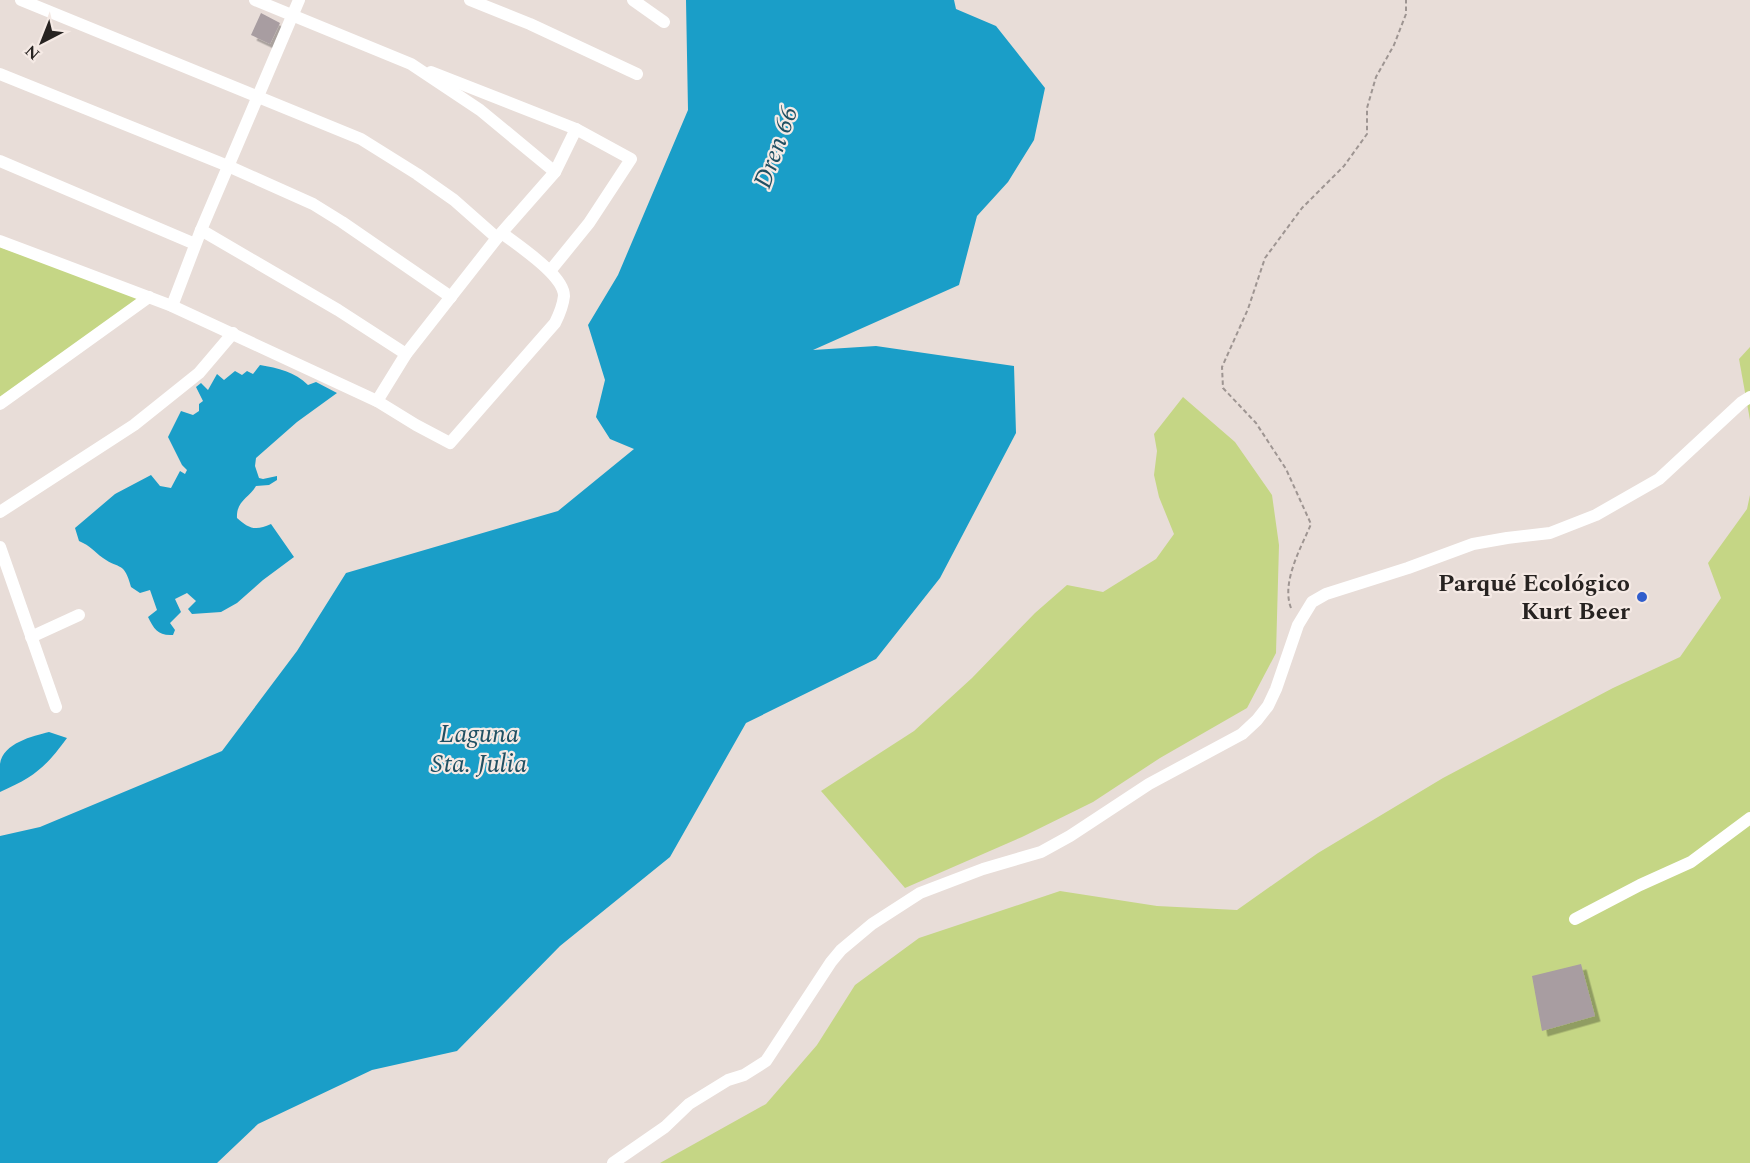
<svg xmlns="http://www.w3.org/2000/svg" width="1750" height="1163" font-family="Spectral,serif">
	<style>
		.green { fill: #c5d685 }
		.water { fill: #1a9ec8 }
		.building { fill: #a89da1; filter: url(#shadow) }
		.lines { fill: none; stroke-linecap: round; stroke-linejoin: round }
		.path { stroke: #9e9592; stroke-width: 2; stroke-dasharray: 4.5 3; stroke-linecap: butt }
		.street { stroke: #fff; stroke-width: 12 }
		.poi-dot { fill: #305dcc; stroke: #f5eae5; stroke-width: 2 }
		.labels { text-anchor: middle; stroke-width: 4.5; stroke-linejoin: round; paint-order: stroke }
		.poi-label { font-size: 24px; font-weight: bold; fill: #272321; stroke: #f5eae5; text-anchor: end }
		.water-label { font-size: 26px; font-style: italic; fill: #205063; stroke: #f5eae5 }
	</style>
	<defs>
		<filter id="shadow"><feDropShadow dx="5.5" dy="5.5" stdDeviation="0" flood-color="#0004"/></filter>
	</defs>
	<rect width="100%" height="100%" fill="#e8ddd8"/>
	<!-- green -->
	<g class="green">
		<polygon points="0,247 139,298 0,398"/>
		<polygon points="1750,347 1750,420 1739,359"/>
		<polygon points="1183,397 1235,442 1272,495 1279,545 1276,653 1247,708 1160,758 1093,802 1022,837 905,888 821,791 914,731 972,678 1035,613 1067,585 1103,592 1156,559 1174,534 1159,497 1154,475 1157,451 1154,434"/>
		<polygon points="1750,495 1750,1163 660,1163 766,1104 817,1045 855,985 919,938 1060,891 1157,906 1237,910 1318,853 1443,778 1613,688 1680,657 1721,598 1708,563 1747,509"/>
	</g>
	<!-- water -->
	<g class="water">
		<polygon points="686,0 954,0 956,9 996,26 1045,88 1034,140 1008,182 977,216 959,285 813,350 876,346 1014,366 1016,433 940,578 876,659 746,723 670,857 560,946 457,1051 372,1070 258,1124 217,1163 0,1163 0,836 40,827 222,751 297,651 346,573 558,511 634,449 610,439 596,417 605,380 588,325 618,275 688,110"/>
		<path d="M260 365C278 368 295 372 308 385L316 382 337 393 297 422 256 458 255 466 259 478 263 479 277 476V480L269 485 256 486C249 498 236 501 237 518 249 529 256 531 271 524L294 557 263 580 237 603 221 612 192 614 188 609 196 601 187 593 175 599 181 612 170 623 175 630 173 635C158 636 154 629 148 617L157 610 150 590 140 593 131 587C124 561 120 570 103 558 93 551 91 546 79 541L75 528 115 494 151 475 160 486 171 488 180 471 185 474 187 470 182 465 168 437 181 411 193 415 199 411V404L203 401 196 387 201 383 208 390 217 374 224 380 235 371 242 375 247 371 253 374Z"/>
		<path d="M49 732 67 738C45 768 34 777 0 792 0 783 0 773 0 764 3 743 33 736 49 732Z"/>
	</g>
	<!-- building -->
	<g class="building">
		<polygon points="261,13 280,23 270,44 251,35"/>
		<polygon points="1581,964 1595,1016 1542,1031 1532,976"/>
	</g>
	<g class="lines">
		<!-- path -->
		<path class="path" d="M1291 608C1281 582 1301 548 1311 524L1286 469 1256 423 1223 388 1222 367 1248 309 1265 258 1302 208 1344 166 1367 134V108L1376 77 1394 45 1406 14V0"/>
		<!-- street -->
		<g class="street">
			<polyline points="21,0 361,139 417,174 454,200 497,238"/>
			<polyline points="255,0 411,64 480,110 555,172"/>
			<polyline points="470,0 530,24 637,74"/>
			<polyline points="633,0 664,22"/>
			<polyline points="431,72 576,129"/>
			<polyline points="0,74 228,166 313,204 342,222 451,297"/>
			<polyline points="0,161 195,244"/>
			<polyline points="201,230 338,310 406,354"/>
			<path d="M0 241 172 306 377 401 416 425 450 443 555 323C559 315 563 305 564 296 564 275 517 245 502 233"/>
			<polyline points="172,306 201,230 299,0"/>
			<polyline points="377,401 406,354 497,238 555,172 576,129 631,159 589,223 550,271"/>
			<polyline points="0,404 149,297"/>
			<polyline points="0,512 134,425 199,373 233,333"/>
			<polyline points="0,547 56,707"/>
			<polyline points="31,637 79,615"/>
			<polyline points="1575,919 1640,885 1691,862 1750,818"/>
			<polyline points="613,1163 665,1127 689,1104 728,1080 744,1075 766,1061 831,962 841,950 872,924 920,893 983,869 1041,852 1070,836 1149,784 1242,734 1257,720 1268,706 1276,689 1298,625 1312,602 1326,594 1408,568 1473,544 1507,538 1550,533 1596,515 1659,479 1742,402 1750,397"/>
		</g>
	</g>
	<!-- markers -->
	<circle class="poi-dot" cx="1642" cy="597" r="6"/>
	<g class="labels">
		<!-- poi labels -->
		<g class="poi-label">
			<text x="1630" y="591">Parqué Ecológico<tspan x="1630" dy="28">Kurt Beer</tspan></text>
		</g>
		<!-- water labels -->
		<g class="water-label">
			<text transform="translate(775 147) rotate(-70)" y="9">Dren 66</text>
			<text x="479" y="742">Laguna<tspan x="479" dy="30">Sta. Julia</tspan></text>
		</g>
	</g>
	<!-- north arrow -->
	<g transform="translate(42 42) rotate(222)" stroke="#f5eae5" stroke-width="4.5" paint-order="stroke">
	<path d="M0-4.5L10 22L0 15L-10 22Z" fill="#272321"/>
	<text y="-9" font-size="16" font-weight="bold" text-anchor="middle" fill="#272321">N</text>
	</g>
</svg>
